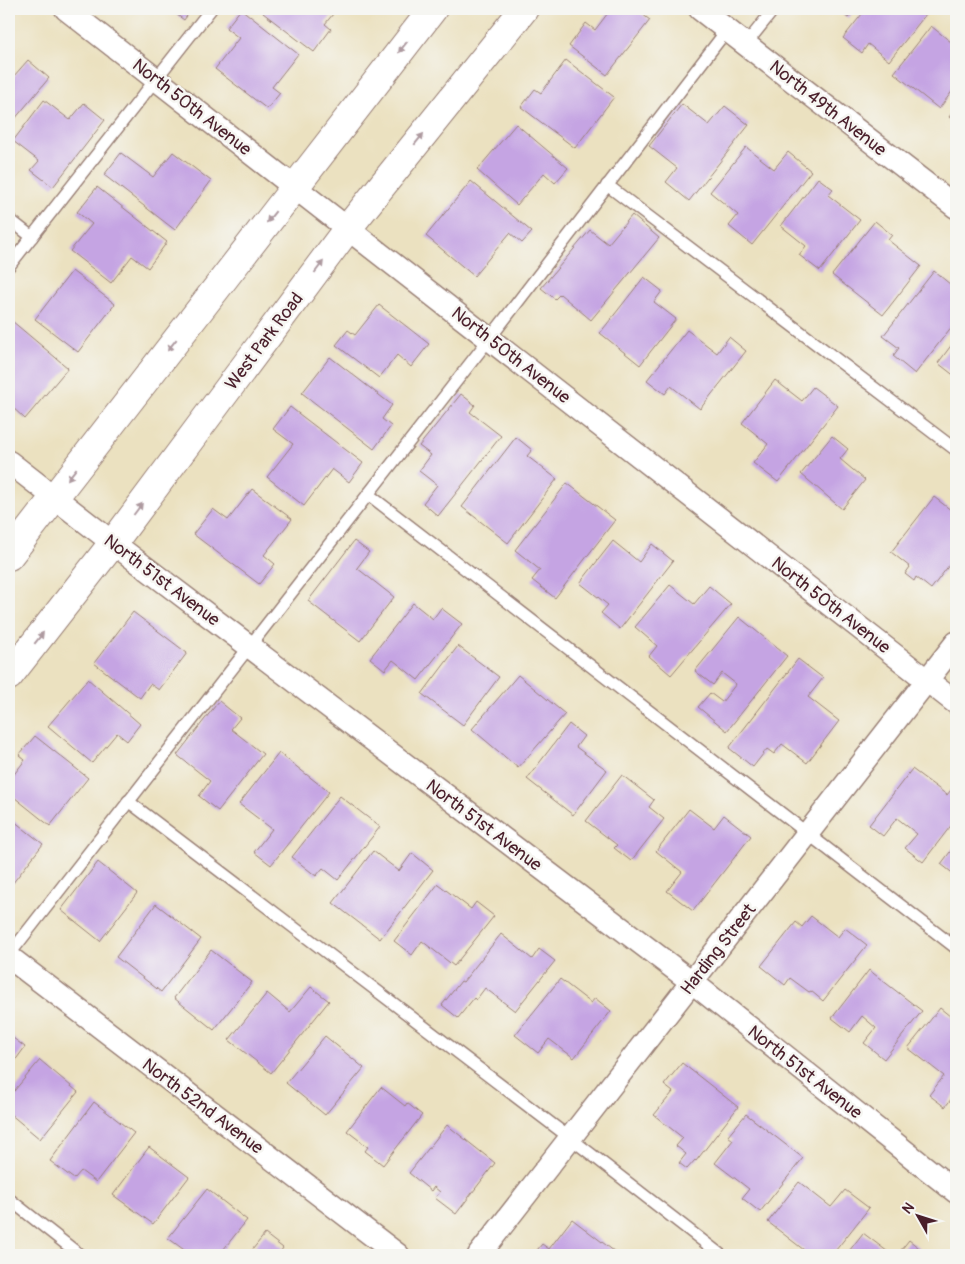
<svg xmlns="http://www.w3.org/2000/svg" width="965" height="1264" font-family="Pangolin,sans-serif">
	<style>
		.building { fill: #c5a4e3 }
		.lines { fill: none; stroke-linecap: round; stroke-linejoin: round }
		.lane-casing { stroke: #9a8076; stroke-width: 14 }
		.street-casing { stroke: #9a8076; stroke-width: 25 }
		.secondary-casing { stroke: #9a8076; stroke-width: 30 }
		.lane { stroke: #fff; stroke-width: 11 }
		.street { stroke: #fff; stroke-width: 22 }
		.secondary { stroke: #fff; stroke-width: 28 }
		.oneway { fill: #ae9aa0 }
		.labels { text-anchor: middle; stroke-width: 5; stroke-linejoin: round; paint-order: stroke }
		.street-label { font-size: 18px; fill: #4a1f2b; stroke: #f6f6f2 }
	</style>
	<rect width="100%" height="100%" fill="#f6f6f2"/>
	<filter id="ink" filterUnits="userSpaceOnUse"><feTurbulence type="fractalNoise" baseFrequency=".02" numOctaves="2"/><feDisplacementMap in="SourceGraphic" scale="10" xChannelSelector="R" yChannelSelector="G"/><feConvolveMatrix kernelMatrix="1 2 1 2 8 2 1 2 1" color-interpolation-filters="sRGB"/></filter>
	<filter id="wash" filterUnits="userSpaceOnUse"><feTurbulence type="fractalNoise" baseFrequency=".0096" numOctaves="4" result="noise"/><feDisplacementMap in="SourceGraphic" scale="20" xChannelSelector="R" yChannelSelector="G"/><feGaussianBlur stdDeviation="1.12" result="paint"/><feColorMatrix in="noise" values="0 0 0 0 0 0 0 0 0 0 0 0 0 0 0 0 0 1.4 0 .05"/><feComposite in="paint" operator="in"/></filter>
	<g filter="url(#wash)">
		<rect width="100%" height="100%" fill="#ebe1c0"/>
		<g id="blocks">
			<!-- building -->
			<g class="building">
				<polygon points="169,9 192,9 184,20"/>
				<polygon points="241,9 298,54 272,87 280,93 267,109 215,69 239,38 226,28"/>
				<polygon points="266,9 337,9 325,24 331,29 314,52 263,13"/>
				<polygon points="611,9 635,9 650,20 607,75 569,46 586,23 595,30"/>
				<polygon points="836,9 856,9 848,18"/>
				<polygon points="866,9 930,9 889,61 868,44 862,53 843,38"/>
				<polygon points="931,26 956,46 956,86 939,109 894,73"/>
				<polygon points="28,60 49,78 9,126 9,74 13,77"/>
				<polygon points="566,60 614,97 575,148 521,107 535,89 541,93"/>
				<polygon points="44,100 70,120 84,103 105,120 53,187 31,170 39,161 13,141"/>
				<polygon points="682,104 709,125 725,106 749,125 689,201 666,182 677,168 649,146"/>
				<polygon points="956,108 956,122 949,117"/>
				<polygon points="516,124 568,168 555,183 544,173 517,205 477,170"/>
				<polygon points="746,147 774,169 788,152 811,171 752,245 729,226 738,215 710,192"/>
				<polygon points="173,152 211,181 175,230 104,175 121,153 153,177"/>
				<polygon points="818,178 833,189 828,195 860,220 820,271 799,255 806,246 781,226"/>
				<polygon points="471,181 532,232 522,243 510,233 474,276 426,236"/>
				<polygon points="97,187 167,242 148,268 132,256 111,283 70,251 92,224 77,212"/>
				<polygon points="632,215 659,238 591,320 560,294 555,299 541,288 590,230 608,244"/>
				<polygon points="875,221 892,235 888,240 921,266 883,315 832,275"/>
				<polygon points="72,271 115,304 78,352 35,319"/>
				<polygon points="934,271 956,289 956,321 915,374 893,356 899,348 883,336"/>
				<polygon points="644,277 662,291 654,302 676,319 640,365 600,333"/>
				<polygon points="379,305 429,344 411,367 397,355 379,378 336,345 348,330 355,335"/>
				<polygon points="12,321 68,368 25,419 9,404 9,325"/>
				<polygon points="687,330 717,353 729,337 746,351 700,409 671,386 665,394 647,380"/>
				<polygon points="956,339 956,377 938,363"/>
				<polygon points="330,357 392,405 382,419 391,426 374,449 302,393"/>
				<polygon points="775,380 802,401 813,387 838,406 778,482 753,463 768,444 742,423"/>
				<polygon points="461,394 475,405 470,412 501,436 438,516 423,503 437,485 419,471 431,455 419,446"/>
				<polygon points="290,407 363,463 349,482 332,469 304,506 267,477 293,444 273,429"/>
				<polygon points="832,436 848,449 840,459 865,480 842,509 801,474"/>
				<polygon points="516,437 532,450 527,456 557,479 508,543 462,507"/>
				<polygon points="567,483 615,520 555,598 532,580 540,570 515,550"/>
				<polygon points="252,489 292,519 264,555 275,564 259,584 193,534 213,509 228,520"/>
				<polygon points="934,497 956,514 956,556 931,589 916,577 914,581 905,574 910,567 891,552"/>
				<polygon points="354,541 369,552 357,568 394,597 360,641 308,601"/>
				<polygon points="613,541 639,562 652,544 673,561 620,629 601,613 608,605 580,583"/>
				<polygon points="670,585 694,604 709,586 731,604 671,675 649,656 657,646 635,627"/>
				<polygon points="413,603 433,619 441,608 462,624 418,680 393,660 385,670 370,658"/>
				<polygon points="133,612 187,653 159,690 150,684 140,698 94,663"/>
				<polygon points="739,617 787,656 727,731 698,707 710,693 722,702 736,684 722,673 713,685 695,671"/>
				<polygon points="458,646 499,677 463,725 422,694"/>
				<polygon points="798,659 823,678 808,697 839,721 807,763 782,744 774,754 767,749 753,767 729,748"/>
				<polygon points="518,675 565,714 518,768 472,729"/>
				<polygon points="88,679 140,724 127,741 117,733 92,763 48,726"/>
				<polygon points="219,701 240,718 231,729 263,754 218,811 199,796 210,781 177,755"/>
				<polygon points="569,724 584,736 576,747 607,770 573,815 527,779"/>
				<polygon points="35,736 88,778 50,826 9,793 9,781 25,760 19,755"/>
				<polygon points="279,753 329,792 271,865 254,852 272,829 239,804"/>
				<polygon points="912,769 947,795 954,786 956,788 956,819 923,862 905,848 917,834 897,818 883,836 869,825"/>
				<polygon points="622,775 654,800 649,807 664,819 631,861 614,848 617,845 586,821"/>
				<polygon points="340,796 380,827 338,880 323,868 316,876 292,857"/>
				<polygon points="689,809 714,828 724,815 751,836 693,911 667,891 682,872 656,851"/>
				<polygon points="9,817 43,844 9,888"/>
				<polygon points="956,844 956,873 955,875 941,864"/>
				<polygon points="373,851 399,871 412,853 433,870 380,939 333,903"/>
				<polygon points="98,862 137,893 100,941 61,910"/>
				<polygon points="438,884 471,909 476,902 494,916 454,966 422,941 412,955 394,941"/>
				<polygon points="156,904 201,939 161,992 116,957"/>
				<polygon points="811,916 838,937 845,928 867,945 823,1001 811,991 809,992 790,978 785,985 761,966 796,922 802,927"/>
				<polygon points="501,934 532,959 539,949 555,961 515,1011 485,988 476,1000 474,998 458,1018 442,1005 461,981 463,982"/>
				<polygon points="211,950 252,982 214,1030 174,998"/>
				<polygon points="869,970 922,1011 884,1059 864,1043 876,1028 862,1016 850,1032 832,1018"/>
				<polygon points="560,979 591,1003 595,998 611,1011 574,1058 549,1039 538,1053 515,1035"/>
				<polygon points="311,987 329,1001 271,1073 229,1040 267,993 290,1012"/>
				<polygon points="940,1008 956,1021 956,1093 945,1107 929,1095 944,1076 908,1048"/>
				<polygon points="9,1035 25,1047 9,1069"/>
				<polygon points="325,1036 364,1068 325,1115 286,1083"/>
				<polygon points="40,1060 78,1092 40,1139 9,1113 9,1097"/>
				<polygon points="682,1063 738,1107 696,1161 695,1160 687,1169 679,1163 686,1154 676,1146 683,1138 654,1115 673,1092 664,1085"/>
				<polygon points="381,1087 405,1106 407,1103 422,1115 383,1165 365,1151 368,1147 347,1131"/>
				<polygon points="94,1102 134,1133 96,1182 81,1171 74,1179 50,1161"/>
				<polygon points="746,1114 803,1158 760,1212 742,1198 749,1189 715,1163 733,1140 728,1136"/>
				<polygon points="447,1125 495,1163 456,1214 435,1198 440,1192 434,1187 431,1191 409,1173"/>
				<polygon points="149,1147 189,1177 153,1224 113,1195"/>
				<polygon points="799,1182 831,1207 845,1190 869,1208 832,1255 800,1255 804,1250 768,1222"/>
				<polygon points="207,1189 247,1220 219,1255 191,1255 168,1238"/>
				<polygon points="572,1219 619,1255 533,1255 542,1244 549,1249"/>
				<polygon points="863,1233 892,1255 846,1255"/>
				<polygon points="265,1234 283,1248 278,1255 248,1255"/>
				<polygon points="909,1240 928,1255 897,1255"/>
			</g>
		</g>
	</g>
	<g filter="url(#ink)">
		<use href="#blocks" fill-opacity="0" stroke="#9a8076" stroke-width="1"/>
		<g class="lines">
			<!-- lane casing -->
			<g class="lane-casing">
				<g id="lane">
					<polyline points="746,44 774,9"/>
					<polyline points="607,185 956,450"/>
					<polyline points="9,219 32,237"/>
					<polyline points="9,266 211,9"/>
					<polyline points="368,494 956,948"/>
					<polyline points="128,801 591,1154 721,1255"/>
					<polyline points="9,955 490,338 727,30"/>
					<polyline points="9,1199 80,1255"/>
				</g>
			</g>
			<!-- street casing -->
			<g class="street-casing">
				<g id="street">
					<polyline points="66,9 956,703"/>
					<polyline points="700,9 956,207"/>
					<polyline points="9,462 113,543 692,982 956,1192"/>
					<polyline points="9,957 398,1255"/>
					<polyline points="479,1255 956,643"/>
				</g>
			</g>
			<!-- secondary casing -->
			<g class="secondary-casing">
				<g id="secondary">
					<polyline points="9,556 433,9"/>
					<polyline points="9,676 113,543 348,228 524,9"/>
				</g>
			</g>
			<!-- lane -->
			<use href="#lane" class="lane"/>
			<!-- street -->
			<use href="#street" class="street"/>
			<!-- secondary -->
			<use href="#secondary" class="secondary"/>
		</g>
		<!-- one-way arrows -->
		<defs><path id="oneway-solid" d="M-6-.8H1V-3.2L6.5 0L1 3.2V.8H-6Z" transform="scale(1.25)"/></defs>
		<g class="oneway">
			<use href="#oneway-solid" transform="translate(403 47) rotate(128)"/>
			<use href="#oneway-solid" transform="translate(419 139) rotate(-51)"/>
			<use href="#oneway-solid" transform="translate(271 217) rotate(128)"/>
			<use href="#oneway-solid" transform="translate(319 267) rotate(-53)"/>
			<use href="#oneway-solid" transform="translate(172 345) rotate(128)"/>
			<use href="#oneway-solid" transform="translate(72 474) rotate(128)"/>
			<use href="#oneway-solid" transform="translate(138 509) rotate(-53)"/>
			<use href="#oneway-solid" transform="translate(39 638) rotate(-52)"/>
		</g>
	</g>
	<g class="labels">
		<!-- street labels -->
		<g class="street-label">
			<text transform="translate(192 107) rotate(38)" y="6">North 50th Avenue</text>
			<text transform="translate(828 108) rotate(38)" y="6">North 49th Avenue</text>
			<text transform="translate(264 341) rotate(-53)" y="6">West Park Road</text>
			<text transform="translate(511 355) rotate(38)" y="6">North 50th Avenue</text>
			<text transform="translate(162 580) rotate(37)" y="6">North 51st Avenue</text>
			<text transform="translate(831 605) rotate(38)" y="6">North 50th Avenue</text>
			<text transform="translate(484 825) rotate(37)" y="6">North 51st Avenue</text>
			<text transform="translate(718 949) rotate(-52)" y="6">Harding Street</text>
			<text transform="translate(805 1072) rotate(38)" y="6">North 51st Avenue</text>
			<text transform="translate(203 1106) rotate(37)" y="6">North 52nd Avenue</text>
		</g>
	</g>
	<!-- margin -->
	<rect width="965" height="1264" fill="none" stroke="#f6f6f2" stroke-width="30"/>
	<!-- north arrow -->
	<g transform="translate(918 1216) rotate(309)" stroke="#f6f6f2" stroke-width="4" paint-order="stroke">
	<path d="M0-4L9 19L0 12L-9 19Z" fill="#4a1f2b"/>
	<text y="-8" font-size="14" font-weight="bold" text-anchor="middle" fill="#4a1f2b">N</text>
	</g>
</svg>
